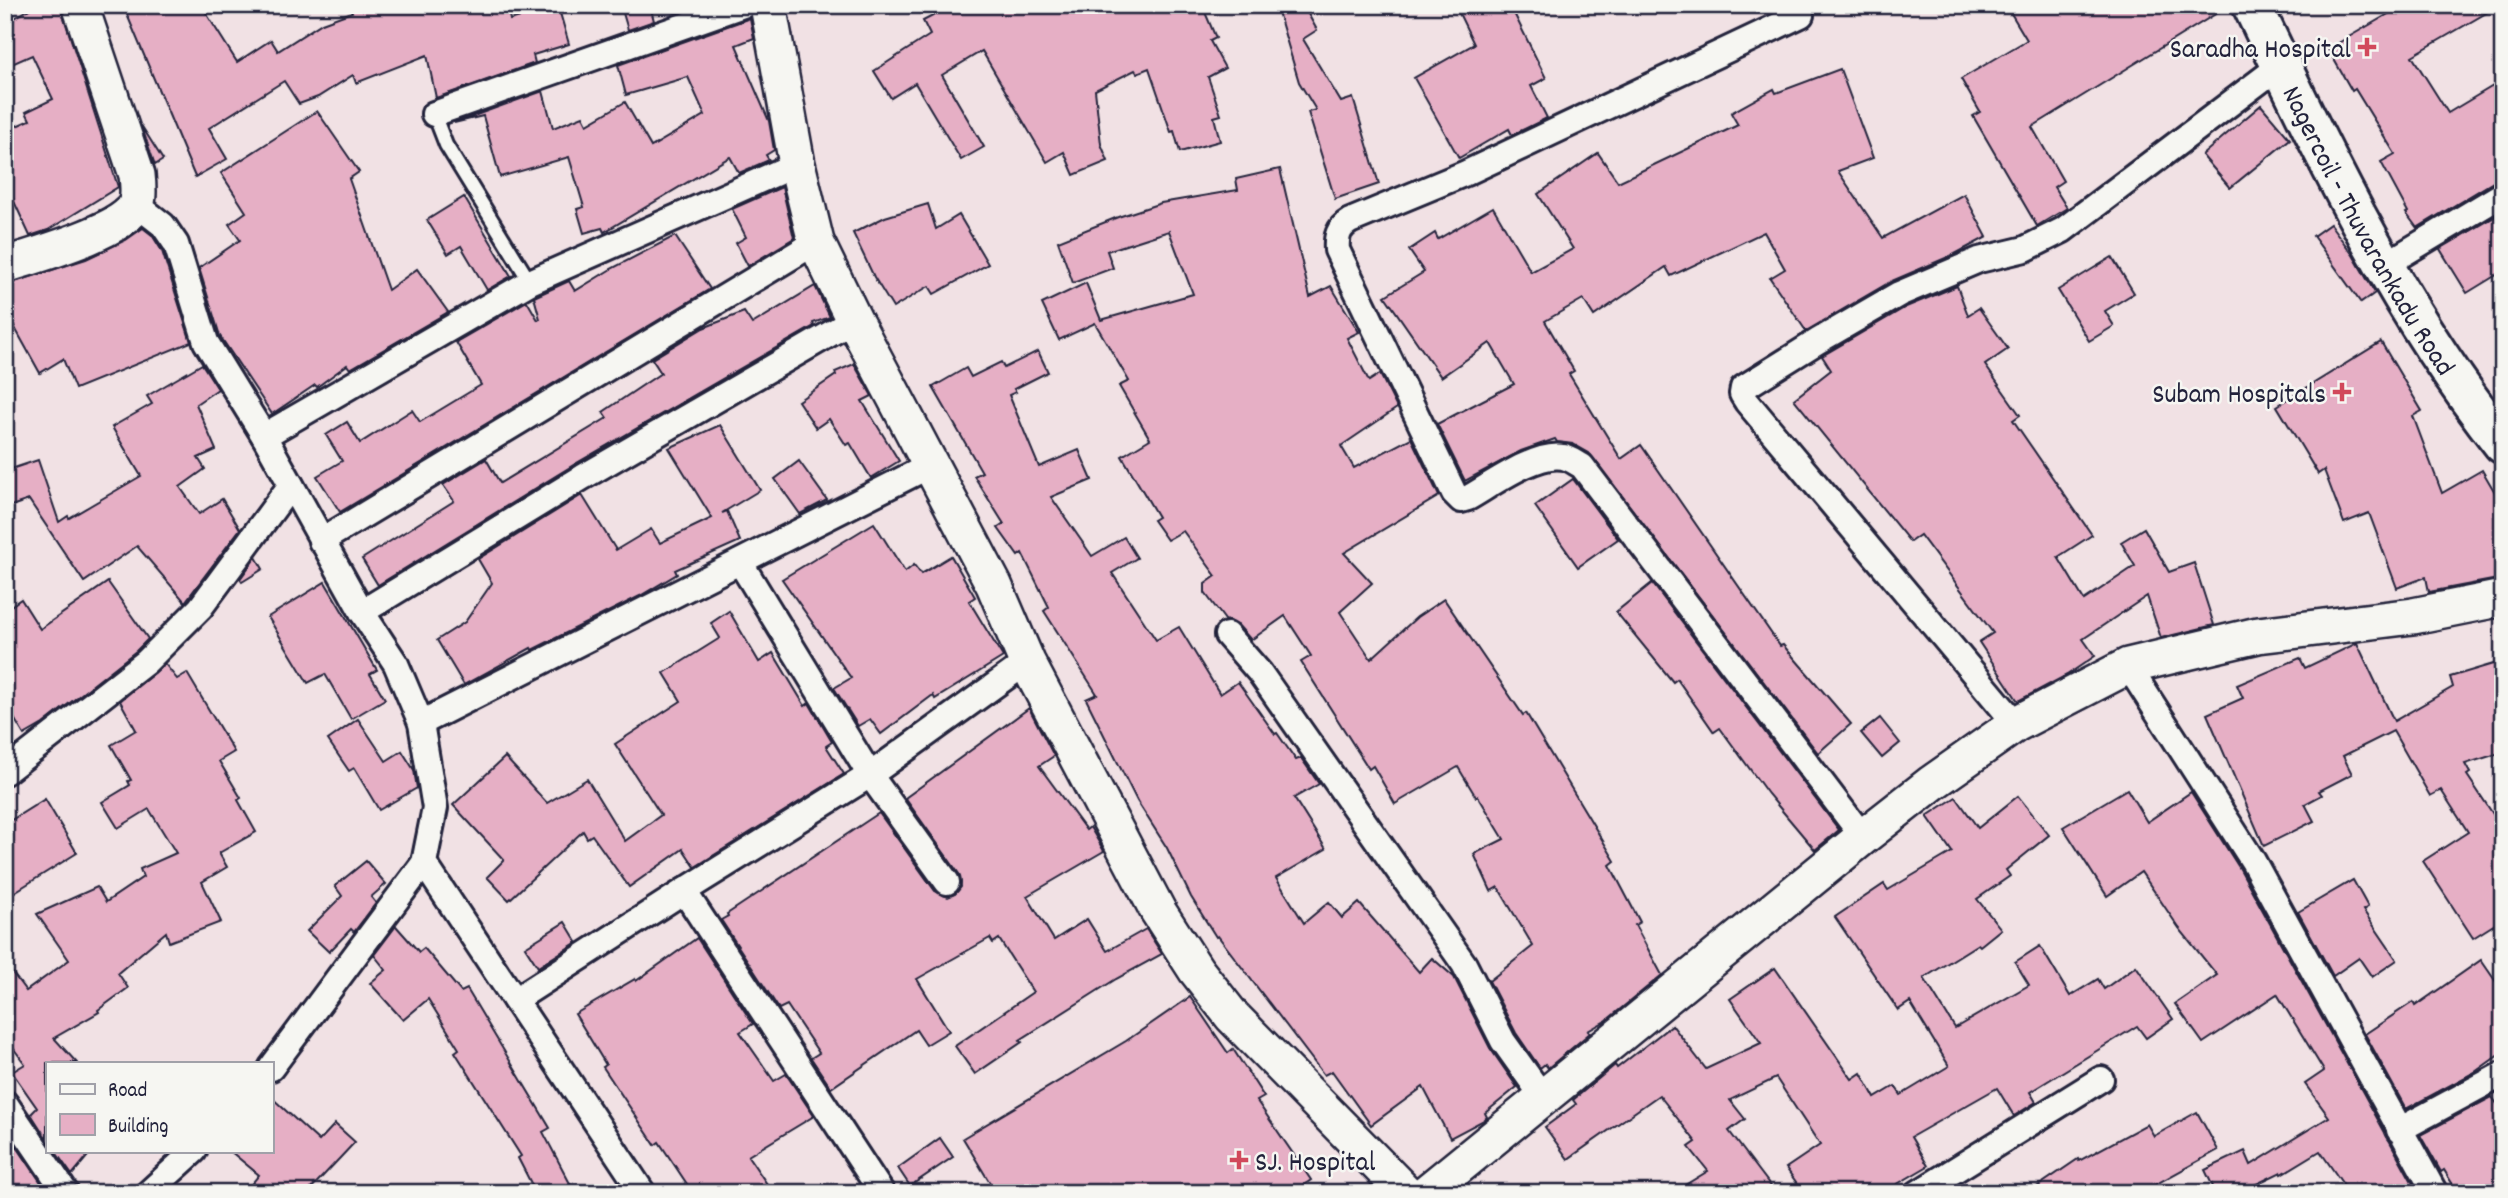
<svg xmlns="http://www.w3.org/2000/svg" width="2508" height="1198" font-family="Dekko,sans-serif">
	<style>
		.building { fill: #e6afc5; stroke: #22223b; stroke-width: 2 }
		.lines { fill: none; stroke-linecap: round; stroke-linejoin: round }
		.lane-casing { stroke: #22223b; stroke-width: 18 }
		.street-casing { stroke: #22223b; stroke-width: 30 }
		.secondary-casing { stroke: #22223b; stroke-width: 40 }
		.primary-casing { stroke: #22223b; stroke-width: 44 }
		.lane { stroke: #f6f6f2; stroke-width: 12 }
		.street { stroke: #f6f6f2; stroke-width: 24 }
		.secondary { stroke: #f6f6f2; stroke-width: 35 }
		.primary { stroke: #f6f6f2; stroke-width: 38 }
		.poi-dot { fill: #d1495b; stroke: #f6f6f2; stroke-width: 2.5 }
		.labels { text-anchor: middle; stroke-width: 5; stroke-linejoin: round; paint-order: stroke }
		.poi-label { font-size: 28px; fill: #22223b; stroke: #f6f6f2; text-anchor: end }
		.street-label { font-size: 28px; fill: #22223b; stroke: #f6f6f2 }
	</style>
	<rect width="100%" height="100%" fill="#f1e1e4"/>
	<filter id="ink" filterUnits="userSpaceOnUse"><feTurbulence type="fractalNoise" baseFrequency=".0143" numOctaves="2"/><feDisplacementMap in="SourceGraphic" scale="14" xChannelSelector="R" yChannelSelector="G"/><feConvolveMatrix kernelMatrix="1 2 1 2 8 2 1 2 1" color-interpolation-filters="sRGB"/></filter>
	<g filter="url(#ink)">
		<!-- building -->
		<g class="building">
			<polygon points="36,5 60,5 118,187 48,230 30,236 5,182 5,131 30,120 26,112 53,99 32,55 5,67 5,24"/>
			<polygon points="123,5 201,5 237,62 271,40 278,51 322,23 352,12 349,5 507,5 510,20 558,6 569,44 533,55 535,63 436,98 427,55 356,83 353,75 318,97 299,104 284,81 209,128 227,159 195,177"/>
			<polygon points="650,5 654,21 628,30 623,13"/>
			<polygon points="954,5 1202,5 1216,38 1210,41 1225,68 1208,77 1221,115 1214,117 1220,141 1180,152 1174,131 1171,132 1149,68 1137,73 1135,70 1095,90 1101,144 1108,161 1074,175 1064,152 1047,162 982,51 942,75 984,147 961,160 915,83 891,98 874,71 930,35 923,21"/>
			<polygon points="1276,5 1303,5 1317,30 1303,39 1341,102 1353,98 1379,184 1335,199 1308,112 1316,110 1299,82"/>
			<polygon points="1455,5 1510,5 1546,78 1531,86 1547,118 1512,135 1509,129 1459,158 1414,78 1474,44"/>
			<polygon points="2006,5 2230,5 2032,127 2063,181 2054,187 2067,208 2037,226 1973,116 1980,112 1961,79 2027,40"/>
			<polygon points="2404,5 2500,5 2412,56 2448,113 2503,80 2503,179 2495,181 2417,228 2406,213 2408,212 2381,162 2395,154 2355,89 2352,91 2328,49"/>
			<polygon points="750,18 754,38 736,45 769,121 774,150 766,155 769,160 739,173 730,157 604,232 602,228 584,233 577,209 584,207 569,157 500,177 483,116 454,123 543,91 553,128 583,116 587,124 625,102 651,147 705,115 688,77 626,95 618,65"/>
			<polygon points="1840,69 1873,158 1838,171 1883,238 1964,194 1987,237 1955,254 1892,281 1806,331 1770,278 1785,269 1764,232 1671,276 1666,267 1594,316 1583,299 1545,321 1574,371 1569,374 1621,459 1641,445 1780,646 1783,645 1851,724 1818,753 1589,453 1573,444 1557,442 1555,439 1521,451 1465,481 1437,424 1514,384 1490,343 1441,377 1385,296 1424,272 1409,250 1435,233 1438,239 1493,207 1531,272 1573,249 1538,194 1598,153 1618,182 1738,125 1731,113 1774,89 1776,93"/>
			<polygon points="2261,105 2290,139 2230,188 2202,155"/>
			<polygon points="317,111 359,172 349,179 388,290 417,269 448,312 350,369 347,365 317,387 315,385 272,414 220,336 199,268 240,240 229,224 246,212 221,173"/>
			<polygon points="141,125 163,160 155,165"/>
			<polygon points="1280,169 1310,297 1331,286 1359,332 1347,338 1369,381 1380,374 1397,408 1341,446 1354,468 1411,438 1439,496 1344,553 1372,583 1340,612 1371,659 1417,617 1444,599 1523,715 1526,713 1615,861 1610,865 1640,922 1635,925 1662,975 1607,1020 1588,1031 1590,1033 1548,1068 1545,1064 1540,1068 1516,1033 1489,981 1533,946 1498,887 1491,891 1474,854 1504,839 1478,796 1476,797 1458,767 1395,804 1373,766 1369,769 1301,662 1311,656 1285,616 1251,640 1238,625 1225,620 1205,593 1205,584 1216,576 1183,531 1167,540 1153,520 1158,517 1122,456 1150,439 1119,386 1129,381 1095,323 1059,340 1042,304 1086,283 1101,320 1193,294 1169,231 1107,251 1113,268 1073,283 1058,241 1118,217 1161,203 1238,190 1236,179"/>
			<polygon points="782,187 794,238 748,266 736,243 746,237 732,209"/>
			<polygon points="464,197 511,276 487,290 461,246 448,254 427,220"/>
			<polygon points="928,204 936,229 959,215 988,264 934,294 929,286 893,308 874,277 853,233 885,217"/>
			<polygon points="2503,212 2503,271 2467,293 2440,249"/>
			<polygon points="2330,224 2353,255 2375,293 2361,303 2313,236"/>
			<polygon points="143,228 152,235 162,251 191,342 75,389 63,359 40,373 5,310 5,285 86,259 126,240"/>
			<polygon points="675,236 710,289 340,512 317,476 342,461 326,435 347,422 360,443 412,410 420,422 481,385 456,342 527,301 538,320 540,319 534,297 569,281 575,291 611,269"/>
			<polygon points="2112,257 2134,293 2105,311 2114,326 2089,341 2058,290"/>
			<polygon points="815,286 830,317 813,323 814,326 575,464 378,585 362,559 454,501 443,485 486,459 500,483 607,418 603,412 661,373 652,359 703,328 744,312 752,324"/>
			<polygon points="1957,286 1968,315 1979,308 2008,349 1985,365 2020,415 2013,420 2092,535 2058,557 2084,600 2135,566 2121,542 2144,528 2169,572 2194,563 2214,625 2161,638 2147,596 2083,639 2095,656 2067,675 2018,701 1979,642 1993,633 1920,535 1910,542 1794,399 1831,370 1822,356 1906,307"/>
			<polygon points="2381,342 2422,411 2413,416 2442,493 2482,470 2503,506 2503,578 2429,592 2426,577 2397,588 2369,513 2344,523 2324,470 2318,474 2277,406"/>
			<polygon points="1038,351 1048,372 1014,389 1016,392 1009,395 1039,467 1079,450 1092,480 1051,497 1092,556 1124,537 1137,558 1112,573 1156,640 1179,627 1220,694 1238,682 1275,734 1277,733 1296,760 1301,758 1319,784 1294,798 1326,849 1276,878 1304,923 1329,902 1342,918 1359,903 1419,972 1432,958 1454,977 1490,1048 1517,1087 1485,1113 1487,1117 1484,1120 1450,1138 1423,1087 1371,1125 1332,1071 1324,1075 1218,936 1216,937 1191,897 1167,848 1137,801 1086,699 1097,694 1044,611 1049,607 1022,553 1018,556 998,528 1004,524 974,476 982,472 933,387 966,368 971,377 1001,362 1004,368"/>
			<polygon points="202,364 218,389 196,404 216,450 198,458 205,469 180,487 199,514 222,499 240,529 185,602 137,546 84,582 29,500 5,508 5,471 38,460 59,522 68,516 69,518 141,476 112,427 152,404 147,396"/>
			<polygon points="854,364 872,396 862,401 899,461 871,478 850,443 846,445 829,419 816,428 798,401 836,375 835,372"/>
			<polygon points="720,425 760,490 722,513 727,511 740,541 675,570 677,574 640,596 532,650 531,648 464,685 437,640 465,622 492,583 478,559 582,495 616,550 651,529 660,543 712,518 669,448"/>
			<polygon points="799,461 827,500 800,514 775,479"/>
			<polygon points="1573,479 1618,539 1578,567 1535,506"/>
			<polygon points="874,523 905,572 914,565 921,574 951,556 975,597 969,601 1003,657 935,699 933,695 881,734 870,719 858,726 834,688 851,678 782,579"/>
			<polygon points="256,557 263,569 242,582 240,579"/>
			<polygon points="108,582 148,639 136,651 43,724 24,735 5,703 5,610 21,599 40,629"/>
			<polygon points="325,582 377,670 370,674 385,699 351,719 325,674 308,683 268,617"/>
			<polygon points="1652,583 1839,830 1815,850 1768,794 1720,728 1714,732 1677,679 1673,682 1616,612"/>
			<polygon points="729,611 759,662 773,653 805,706 809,703 832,742 826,746 844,774 695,867 683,849 629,887 592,835 587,838 583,831 509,900 487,877 504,860 453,805 505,757 547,803 587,779 625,841 661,815 615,744 681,701 664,673 720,638 711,623"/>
			<polygon points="2357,643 2394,721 2453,687 2450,677 2503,661 2503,752 2465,764 2470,773 2467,775 2503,829 2503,919 2473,938 2423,861 2468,832 2441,790 2430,796 2393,731 2343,756 2352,774 2319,791 2322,795 2305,804 2314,821 2264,846 2207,714 2243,698 2237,685 2300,658 2305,668"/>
			<polygon points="165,664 177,679 187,673 234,752 219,761 241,798 238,800 256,832 219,853 227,867 202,882 221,922 169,942 166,932 118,973 128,988 98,1010 99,1012 54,1038 77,1063 47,1063 47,1139 31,1114 37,1108 12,1072 25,1064 5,1037 5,963 26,991 69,960 37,914 97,887 106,902 143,877 140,869 176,853 149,809 118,828 102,802 130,785 128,781 131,780 111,745 136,730 120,701"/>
			<polygon points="1029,708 1054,756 1039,766 1086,830 1090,827 1104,851 1027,896 1054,940 1087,919 1107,951 1146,929 1162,954 1116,979 1020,1040 1022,1042 975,1074 955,1046 1033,992 999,939 993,943 990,938 917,979 949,1031 926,1045 916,1030 831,1088 811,1058 819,1053 787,1005 779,1009 721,920 728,916 727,914 879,813 935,891 948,897 955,894 961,887 959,874 905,798"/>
			<polygon points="1880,718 1900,743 1882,758 1861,733"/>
			<polygon points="358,719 386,761 402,751 414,770 417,788 379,810 354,768 349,771 328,740"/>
			<polygon points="2127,789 2147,822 2191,792 2240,869 2416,1189 2411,1193 2349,1193 2320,1151 2282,1174 2281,1172 2238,1193 2216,1193 2205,1170 2245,1151 2251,1165 2329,1117 2305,1084 2324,1071 2277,994 2203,1043 2175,1004 2217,975 2179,928 2141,872 2107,896 2063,827"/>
			<polygon points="2018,796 2049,835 2006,870 2010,876 1977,899 2001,929 1980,946 1978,944 1924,978 1955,1028 2029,985 2015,962 2040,946 2070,996 2098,979 2104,989 2136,966 2173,1019 2146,1038 2137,1026 2030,1092 2036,1102 2014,1116 1997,1088 1911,1137 1928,1166 1882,1193 1804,1193 1786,1168 1820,1145 1776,1078 1730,1100 1745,1119 1729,1131 1776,1193 1672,1193 1708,1171 1689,1147 1696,1142 1659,1095 1568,1159 1545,1127 1576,1104 1573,1100 1615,1065 1617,1068 1672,1025 1706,1069 1761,1043 1730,999 1775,968 1852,1079 1861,1073 1875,1098 1895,1086 1901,1095 1949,1066 1910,1002 1898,1010 1835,917 1884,884 1888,890 1952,852 1927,816 1956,797 1978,828"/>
			<polygon points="45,799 77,853 5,898 5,824"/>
			<polygon points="366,861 386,884 371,897 376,903 354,932 351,929 329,952 307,931 342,896 335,886"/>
			<polygon points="2353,880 2368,907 2363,910 2397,960 2372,977 2359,958 2333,976 2298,912"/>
			<polygon points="565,922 577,942 538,967 525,947"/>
			<polygon points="396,926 419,952 424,948 461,992 467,989 550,1128 543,1132 575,1193 536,1193 518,1158 521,1156 455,1052 459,1049 428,999 403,1020 370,983 386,970 374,955"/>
			<polygon points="697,938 753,1024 740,1032 774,1081 786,1074 814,1116 748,1156 773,1193 693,1193 659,1142 655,1145 603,1067 606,1065 575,1014 635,979 636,981"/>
			<polygon points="2481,960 2503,992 2503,1052 2475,1072 2406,1109 2365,1034 2413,1002 2415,1006"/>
			<polygon points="1190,997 1228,1053 1233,1049 1264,1097 1257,1101 1311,1180 1293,1193 996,1193 963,1138 1126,1041"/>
			<polygon points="271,1097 319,1141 335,1124 355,1142 307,1193 244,1193 259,1175 230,1151 271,1151"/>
			<polygon points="2492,1097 2503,1112 2503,1193 2458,1193 2444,1170 2441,1172 2420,1135"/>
			<polygon points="2197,1112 2218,1150 2153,1186 2156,1193 2028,1193 2078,1159 2079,1161 2147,1124 2154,1136"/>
			<polygon points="9,1135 48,1193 5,1193 5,1138"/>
			<polygon points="940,1138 953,1157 910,1186 898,1168"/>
			<polygon points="55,1151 92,1151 72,1175"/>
		</g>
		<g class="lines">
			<!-- lane casing -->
			<g class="lane-casing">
				<polyline id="lane" points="434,114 446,145 530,282"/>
			</g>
			<!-- street casing -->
			<g class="street-casing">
				<g id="street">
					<path d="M1801 15 1466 173 1350 221C1338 228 1336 237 1337 250L1454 493 1461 500 1468 498C1491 485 1536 452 1563 457 1570 458 1576 463 1582 466L1863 837"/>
					<polyline points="434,114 743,5"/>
					<polyline points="136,204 163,225 176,244 206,342 264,436 362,612 396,664 421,723 435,808 424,863 643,1193"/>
					<polyline points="2383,266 2503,194"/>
					<polyline points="264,436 530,282 797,164"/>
					<polyline points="321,541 816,242"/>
					<polyline points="740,562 870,775 947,882"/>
					<polyline points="362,612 583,477 854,320"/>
					<polyline points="1227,635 1260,673 1464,964 1503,1041 1543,1097"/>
					<polyline points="2128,666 2253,861 2435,1193"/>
					<polyline points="421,723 931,465"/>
					<polyline points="2016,724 1747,402 1742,394 1743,388 1818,341 1899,294 1979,260 2025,249 2063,230 2281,65"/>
					<polyline points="5,772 146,662 200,608 291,485"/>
					<polyline points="684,891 882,1193"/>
					<polyline points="515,1000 684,891 870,775 1027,662"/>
					<polyline points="271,1068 424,863"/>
					<polyline points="5,1103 66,1193"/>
					<polyline points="2399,1130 2503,1074"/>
					<polyline points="148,1193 194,1151"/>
					<polyline points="1918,1193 2101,1079"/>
				</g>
			</g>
			<!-- secondary casing -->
			<g class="secondary-casing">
				<g id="secondary">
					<polyline points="768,5 797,164 816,242 854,320 994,585 1027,662 1158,911 1196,970 1232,1016 1406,1193"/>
					<path d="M5 265C33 256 128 230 137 202 139 194 138 184 137 175L80 5"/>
					<polyline points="1426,1193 1863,837 1932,783 2016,724 2128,666 2258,635 2413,616 2503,598"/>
				</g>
			</g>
			<!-- primary casing -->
			<g class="primary-casing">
				<g id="primary">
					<path id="s1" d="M2252 5C2325 157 2398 312 2503 444"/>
				</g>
			</g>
			<!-- lane -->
			<use href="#lane" class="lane"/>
			<!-- street -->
			<use href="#street" class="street"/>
			<!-- secondary -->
			<use href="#secondary" class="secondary"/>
			<!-- primary -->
			<use href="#primary" class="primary"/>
		</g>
	</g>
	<!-- markers -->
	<g class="poi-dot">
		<path d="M2363.5 36.5h7v7h7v7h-7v7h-7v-7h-7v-7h7z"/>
		<path d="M2338.5 381.5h7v7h7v7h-7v7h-7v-7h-7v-7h7z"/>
		<path d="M1235.5 1149.5h7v7h7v7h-7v7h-7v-7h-7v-7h7z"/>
	</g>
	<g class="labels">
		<!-- poi labels -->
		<g class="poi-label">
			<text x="2351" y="57">Saradha Hospital</text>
			<text x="2326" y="402">Subam Hospitals</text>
			<text x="1255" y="1170" text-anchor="start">SJ. Hospital</text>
		</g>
		<!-- street labels -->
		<g class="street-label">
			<text dy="10" stroke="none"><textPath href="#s1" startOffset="254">Nagercoil - Thuvarankadu Road</textPath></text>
		</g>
	</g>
	<!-- margin -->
	<rect width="2508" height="1198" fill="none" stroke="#f6f6f2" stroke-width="28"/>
	<rect x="14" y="14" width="2480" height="1170" fill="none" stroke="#22223b" stroke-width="2.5" filter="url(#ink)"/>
	<!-- legend -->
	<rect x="46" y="1062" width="228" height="91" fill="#f6f6f2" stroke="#a1a1a9" stroke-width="2"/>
	<rect x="60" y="1084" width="35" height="10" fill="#f6f6f2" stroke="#a1a1a9" stroke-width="2"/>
	<text x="108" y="1096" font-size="21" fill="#22223b">Road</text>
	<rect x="60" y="1114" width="35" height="21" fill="#e6afc5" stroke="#a1a1a9" stroke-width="2"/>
	<text x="108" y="1132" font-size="21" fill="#22223b">Building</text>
</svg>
